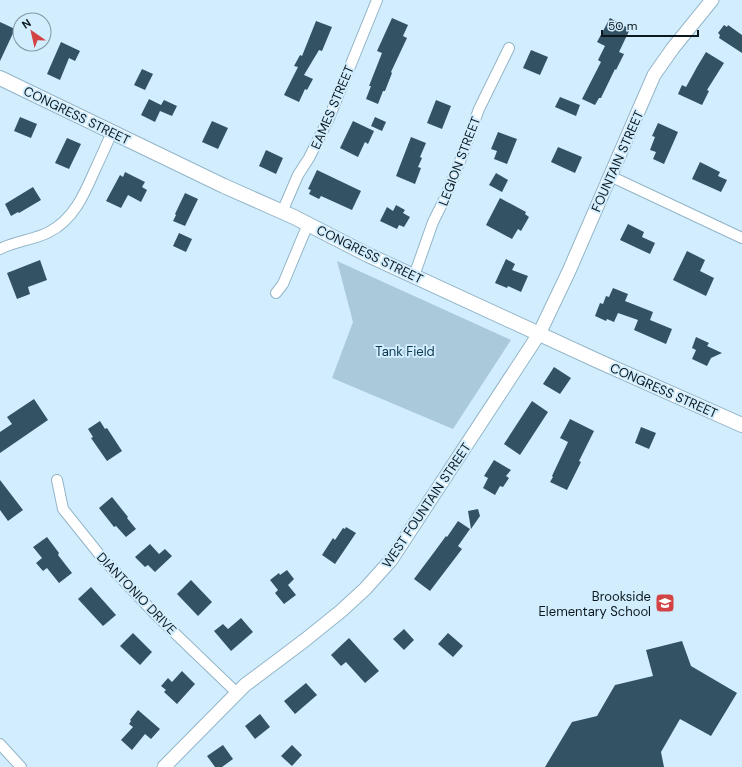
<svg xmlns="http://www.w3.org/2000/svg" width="742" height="767" font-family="'DM Sans',sans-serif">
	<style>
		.green { fill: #aac9db }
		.building { fill: #335263 }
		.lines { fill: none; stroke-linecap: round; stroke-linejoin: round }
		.minor-casing { stroke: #93b5c9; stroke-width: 12 }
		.tertiary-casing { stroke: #93b5c9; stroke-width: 15 }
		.secondary-casing { stroke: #93b5c9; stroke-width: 16 }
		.minor { stroke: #fff; stroke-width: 10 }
		.tertiary { stroke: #fff; stroke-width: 13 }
		.secondary { stroke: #fff; stroke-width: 14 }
		.labels { text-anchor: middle; stroke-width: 4; stroke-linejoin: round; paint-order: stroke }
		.street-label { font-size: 13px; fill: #0b181f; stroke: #d2eefe }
		.park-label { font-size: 13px; fill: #09374d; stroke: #d2eefe }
		.poi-label { font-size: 13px; fill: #0b181f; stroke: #d2eefe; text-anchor: end }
	</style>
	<rect width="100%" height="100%" fill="#d2eefe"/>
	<!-- green -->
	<polygon class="green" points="337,261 511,340 453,429 332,378 353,322"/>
	<!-- building -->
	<g class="building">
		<polygon points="392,18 408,25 403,36 407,38 391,72 392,73 385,91 383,91 378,104 366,99 371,86 369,86 382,53 377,51"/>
		<polygon points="610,18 630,29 619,52 624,54 616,70 615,69 601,98 599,98 595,105 582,99 601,62 598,60 605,46 597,42"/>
		<polygon points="316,21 332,27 322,51 319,50 304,75 313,79 307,90 305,89 299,102 284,95 298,67 294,66 300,55 302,56"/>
		<polygon points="0,22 15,29 0,61"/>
		<polygon points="724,25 727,27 728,25 742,35 742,53 719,38 720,35 718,33"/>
		<polygon points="61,42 80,51 75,61 69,58 60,80 47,74"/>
		<polygon points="531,50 548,57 540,75 523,68"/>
		<polygon points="706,52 724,63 707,90 709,91 702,105 678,94 682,85 686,87 697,67"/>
		<polygon points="142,69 153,74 145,90 134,85"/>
		<polygon points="560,97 580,105 576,116 555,107"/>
		<polygon points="149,99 161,105 164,100 177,106 172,116 160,111 155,122 141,115"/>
		<polygon points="436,100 451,106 442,129 427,123"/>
		<polygon points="20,117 37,124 31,138 14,131"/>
		<polygon points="375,117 386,122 382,131 371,126"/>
		<polygon points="212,121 228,128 218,149 202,142"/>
		<polygon points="353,121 374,131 368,144 365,142 358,157 340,148"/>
		<polygon points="658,123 678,132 664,164 653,159 656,152 650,150 655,137 652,136"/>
		<polygon points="498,132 517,139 507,164 494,159 497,151 491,149"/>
		<polygon points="411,137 426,143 420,157 422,158 418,167 421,168 415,184 396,176"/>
		<polygon points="67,138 81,144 69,169 55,163"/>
		<polygon points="558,147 582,157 575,173 551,162"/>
		<polygon points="266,150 283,158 276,174 259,166"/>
		<polygon points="700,162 720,172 718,176 727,180 721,192 692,179"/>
		<polygon points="317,170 361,191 352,210 321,196 319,199 309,194 311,190 308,189"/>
		<polygon points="125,172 145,182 142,187 147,190 141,202 128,195 121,208 106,201 120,175 123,177"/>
		<polygon points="496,173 508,180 502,192 489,185"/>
		<polygon points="33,187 41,200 19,213 18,212 11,216 5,204"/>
		<polygon points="185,193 198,199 185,226 173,221 176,215 175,214"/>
		<polygon points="500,198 526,212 525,214 529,217 521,231 518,229 512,239 486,225"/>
		<polygon points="396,205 405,210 403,213 410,217 404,227 399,225 397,229 380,221 387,207 393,211"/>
		<polygon points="628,224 644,232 642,237 655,243 650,254 620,240"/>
		<polygon points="179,233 192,239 186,252 173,246"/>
		<polygon points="687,251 705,260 700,271 714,278 706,296 673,280"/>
		<polygon points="506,259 515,264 512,270 528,276 521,292 508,286 507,288 495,283"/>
		<polygon points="40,260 47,280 28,287 30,294 17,299 7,273"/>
		<polygon points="613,288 628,294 625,301 653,312 650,320 672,329 666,344 634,330 638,320 618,313 614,322 607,319 606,321 595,316 600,303 603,304 606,296 609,297"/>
		<polygon points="696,337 709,343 707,346 722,353 711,358 707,366 692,359 696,350 692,348"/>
		<polygon points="554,367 571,378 560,394 543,384"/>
		<polygon points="34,399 48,420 0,453 0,432 12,424 7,417"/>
		<polygon points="532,401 548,412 520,455 504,444"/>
		<polygon points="570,419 594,431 579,461 581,462 567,490 550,482 553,477 552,476 568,442 560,438"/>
		<polygon points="100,421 105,429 107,428 122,451 107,461 91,438 93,437 88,429"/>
		<polygon points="641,427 656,433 649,449 635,443"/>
		<polygon points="494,460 511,470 506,476 509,478 503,487 500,486 495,495 483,488 488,478 484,476"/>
		<polygon points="0,480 23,510 8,521 0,510"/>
		<polygon points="112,497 128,517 127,518 136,529 126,537 116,526 114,527 99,508"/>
		<polygon points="478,509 480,516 471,529 468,511"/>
		<polygon points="458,521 470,529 458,546 462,549 430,591 414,579 435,551 446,536 447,537"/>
		<polygon points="346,527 356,533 335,564 322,555 333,538 335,540 343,528 345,529"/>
		<polygon points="47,537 59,553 58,555 72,573 59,583 47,568 43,571 36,563 42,558 33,547"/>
		<polygon points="150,544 159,554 165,549 172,556 155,572 148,565 145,567 135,557"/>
		<polygon points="287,570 294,579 288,585 296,595 284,604 275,593 278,590 270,580 279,573 280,575"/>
		<polygon points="191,580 212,602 198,616 177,594"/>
		<polygon points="91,587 116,615 103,626 78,599"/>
		<polygon points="241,618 253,632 231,651 214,631 223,624 228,629"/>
		<polygon points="404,629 414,640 404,650 393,639"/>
		<polygon points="133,633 152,652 140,665 120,646"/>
		<polygon points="448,633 463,646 453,657 438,644"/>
		<polygon points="349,638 379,671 365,683 346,662 341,666 331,655"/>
		<polygon points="682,641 691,666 737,693 711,736 680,719 661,752 664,767 545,767 572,722 597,716 615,685 653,676 646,650"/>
		<polygon points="182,671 195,684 177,704 164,692 166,690 161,686 168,678 172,682"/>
		<polygon points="306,683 317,695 295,714 284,701"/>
		<polygon points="138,710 160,729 151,739 145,734 132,750 121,740 133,727 129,724 131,721 130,720"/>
		<polygon points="260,714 270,727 255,739 245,726"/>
		<polygon points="223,745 233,759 222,767 215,767 207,756"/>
		<polygon points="292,745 302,755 292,766 281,756"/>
	</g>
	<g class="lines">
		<!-- minor casing -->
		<g class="minor-casing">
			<g id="minor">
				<polyline points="610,176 742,238"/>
				<polyline points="282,212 298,175 309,158 329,118 377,0"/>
				<path d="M0 249C15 241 34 240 49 232 73 220 84 195 94 172 100 159 106 146 112 132"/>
				<polyline points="414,276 433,222 444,200 460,161 479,109 509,48"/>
				<polyline points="276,293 283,284 308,224"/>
				<polyline points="57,480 63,509 103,559 159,618 237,693"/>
				<polyline points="0,744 21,767"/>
			</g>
		</g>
		<!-- tertiary casing -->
		<g class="tertiary-casing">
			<polyline id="tertiary" points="164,767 245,685 305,640 341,611 365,589 391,560 539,334 569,271 654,75 673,48 712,0"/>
		</g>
		<!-- secondary casing -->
		<g class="secondary-casing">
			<polyline id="secondary" points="0,78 224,186 294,217 368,255 598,361 742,425"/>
		</g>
		<!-- minor -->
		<use href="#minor" class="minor"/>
		<!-- tertiary -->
		<use href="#tertiary" class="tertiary"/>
		<!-- secondary -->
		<use href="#secondary" class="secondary"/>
	</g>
	<!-- icons -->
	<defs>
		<g id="school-square" transform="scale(1)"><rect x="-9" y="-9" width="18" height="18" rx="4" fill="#d34344" stroke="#d2eefe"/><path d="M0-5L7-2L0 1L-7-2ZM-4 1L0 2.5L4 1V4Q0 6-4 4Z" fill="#fff"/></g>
	</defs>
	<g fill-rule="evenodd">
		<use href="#school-square" x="665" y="603"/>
	</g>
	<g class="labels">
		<!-- street labels -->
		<g class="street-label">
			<text transform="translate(332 107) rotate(-67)" y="5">EAMES STREET</text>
			<text transform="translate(77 115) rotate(26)" y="5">CONGRESS STREET</text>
			<text transform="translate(459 161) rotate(-69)" y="5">LEGION STREET</text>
			<text transform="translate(617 161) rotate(-66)" y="5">FOUNTAIN STREET</text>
			<text transform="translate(370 254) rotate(26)" y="5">CONGRESS STREET</text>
			<text transform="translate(664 390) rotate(24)" y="5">CONGRESS STREET</text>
			<text transform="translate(426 505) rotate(-56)" y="5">WEST FOUNTAIN STREET</text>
			<text transform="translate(137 593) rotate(46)" y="5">DIANTONIO DRIVE</text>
		</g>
		<!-- park labels -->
		<g class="park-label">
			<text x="405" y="356">Tank Field</text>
		</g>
		<!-- poi labels -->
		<g class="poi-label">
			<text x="651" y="601">Brookside<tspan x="651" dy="15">Elementary School</tspan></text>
		</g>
	</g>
	<!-- north arrow -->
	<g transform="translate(32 32) rotate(326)"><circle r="19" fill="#d2eefe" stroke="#8298a5"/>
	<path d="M0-3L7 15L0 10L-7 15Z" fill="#d34344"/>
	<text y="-6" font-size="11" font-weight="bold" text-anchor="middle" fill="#0b181f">N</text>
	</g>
	<!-- scale -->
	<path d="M602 30v6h96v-6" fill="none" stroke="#0b181f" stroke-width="2"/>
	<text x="608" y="30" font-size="12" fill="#0b181f" stroke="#d2eefe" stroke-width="3" paint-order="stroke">50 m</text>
</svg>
